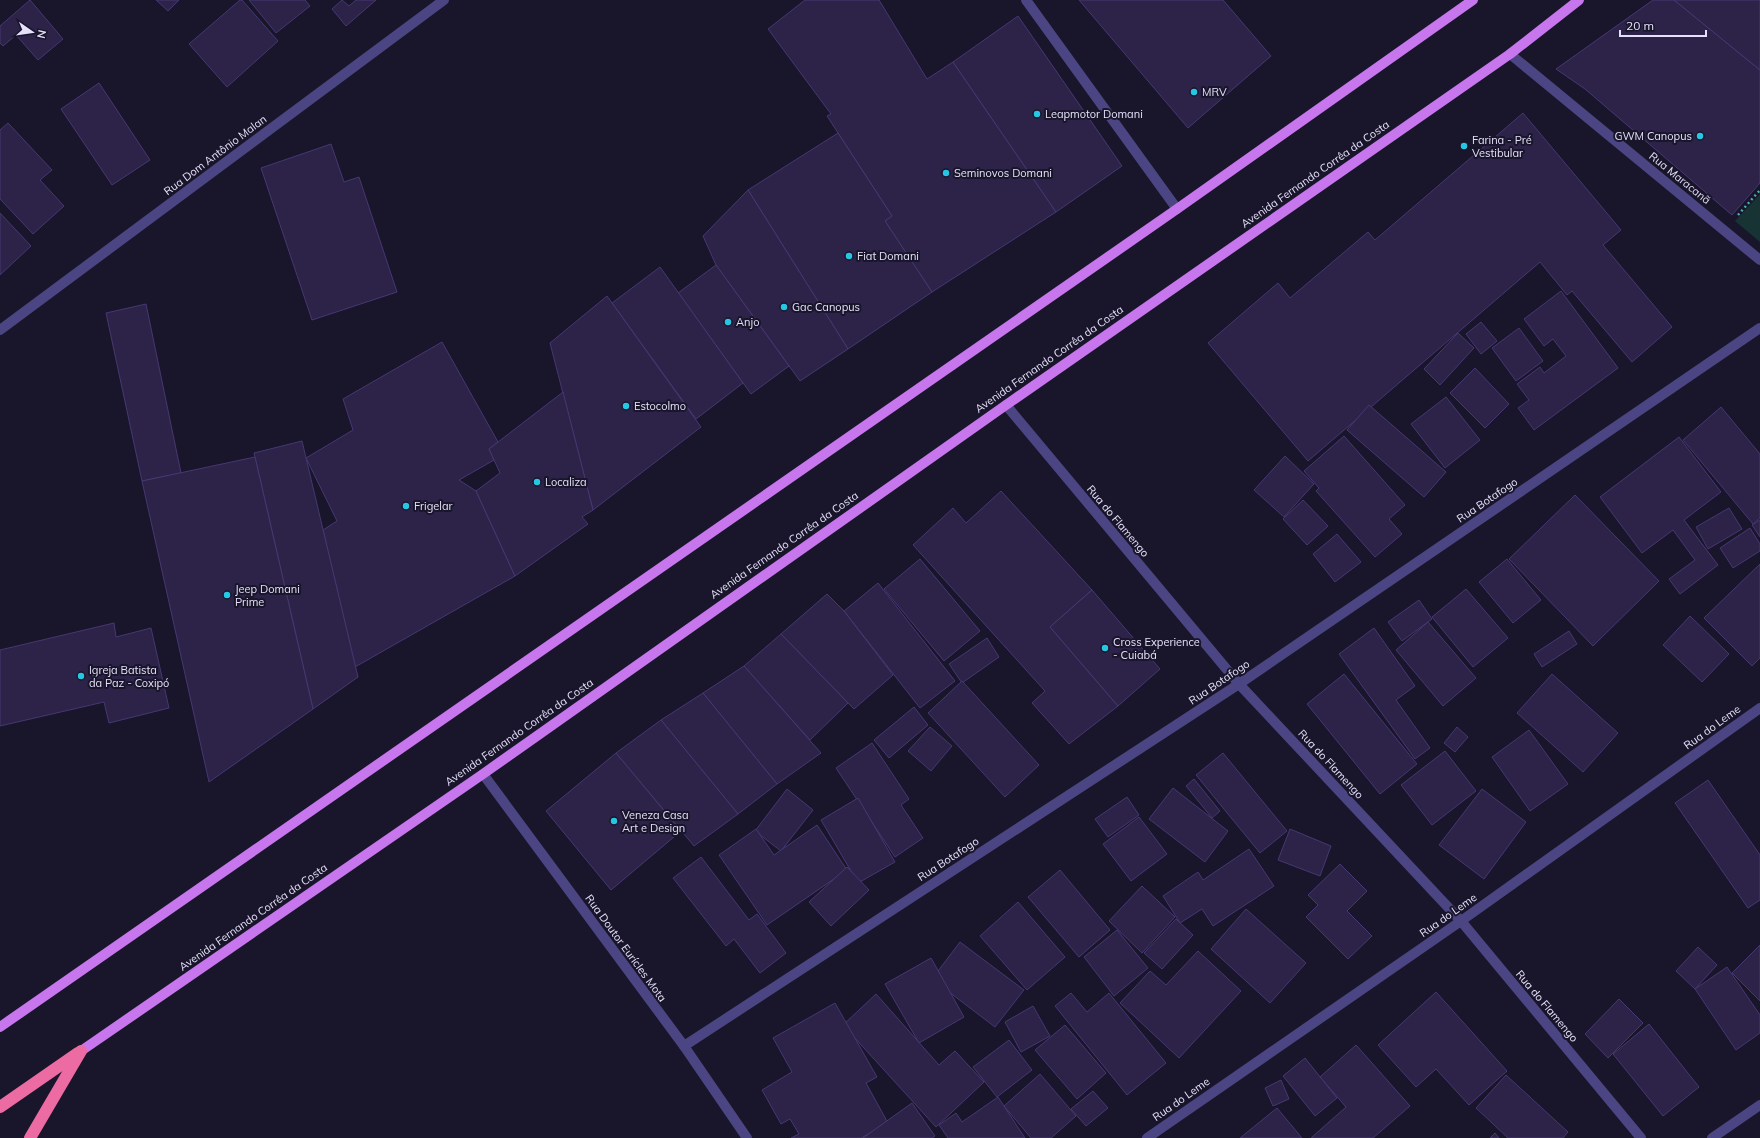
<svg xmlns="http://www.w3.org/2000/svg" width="1760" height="1138" font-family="Mulish,sans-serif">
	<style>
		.pitch { fill: #183333 }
		.building { fill: #2d2349; stroke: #463872 }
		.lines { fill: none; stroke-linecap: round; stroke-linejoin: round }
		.path { stroke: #41b0af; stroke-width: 2.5; stroke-dasharray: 2 3; stroke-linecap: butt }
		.minor { stroke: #4b4683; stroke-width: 10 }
		.major { stroke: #c776ee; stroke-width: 10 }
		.highway { stroke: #ed6ba3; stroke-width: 12 }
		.poi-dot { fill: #25c7e4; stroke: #19152a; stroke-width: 1.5 }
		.labels { text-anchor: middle; stroke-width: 4; stroke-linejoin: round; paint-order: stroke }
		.poi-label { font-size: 11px; fill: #e6e1fb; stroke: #19152a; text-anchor: start }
		.street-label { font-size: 11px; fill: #e6e1fb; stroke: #19152a }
	</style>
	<rect width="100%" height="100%" fill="#19152a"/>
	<!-- pitch -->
	<polygon class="pitch" points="1760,194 1760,242 1735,221"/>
	<!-- building -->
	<g class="building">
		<polygon points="30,0 63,39 38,60 16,35 3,46 0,43 0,26"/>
		<polygon points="156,0 179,0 168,11"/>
		<polygon points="240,0 242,0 278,41 227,87 189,44"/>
		<polygon points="249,0 305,0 310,6 276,33"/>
		<polygon points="342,0 349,6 356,0 376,0 346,26 332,9"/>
		<polygon points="805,0 879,0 927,79 953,62 1056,212 932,292 885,221 892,216 827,116 831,114 768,29"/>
		<polygon points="1079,0 1223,0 1271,56 1188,128"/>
		<polygon points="1653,0 1674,0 1760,70 1760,183 1732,215 1585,89 1556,69"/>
		<polygon points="1674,0 1760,0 1760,70"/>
		<polygon points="1018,16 1122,166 1056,212 953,62"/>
		<polygon points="99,83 150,160 112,185 61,109"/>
		<polygon points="1523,113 1621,230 1603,245 1672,327 1632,362 1572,291 1567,295 1540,262 1308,461 1208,343 1278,283 1290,298 1368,232 1375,240"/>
		<polygon points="8,123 52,170 40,180 64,206 33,234 0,199 0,130"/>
		<polygon points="838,133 892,216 885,221 932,292 848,349 748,190"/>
		<polygon points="331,144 344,182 359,177 397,292 312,320 261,168"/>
		<polygon points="748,190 848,349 800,381 716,265 703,236"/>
		<polygon points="0,213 31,246 0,275"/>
		<polygon points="716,265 789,366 751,394 678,293"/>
		<polygon points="660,267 743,383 696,419 612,303"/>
		<polygon points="1561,291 1618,368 1534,430 1518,408 1529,400 1517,384 1540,367 1544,373 1566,356 1553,339 1544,346 1524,319"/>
		<polygon points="607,296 701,427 593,510 550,343"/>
		<polygon points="146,304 181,473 142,481 106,313"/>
		<polygon points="1481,322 1497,341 1481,354 1466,334"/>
		<polygon points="1519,328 1543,361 1516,381 1492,348"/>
		<polygon points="1458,333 1474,348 1440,385 1424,369"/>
		<polygon points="442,342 498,442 489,449 494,460 459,480 476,491 515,576 355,667 323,530 337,521 306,458 353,430 343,399"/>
		<polygon points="1475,368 1509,404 1485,428 1450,393"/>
		<polygon points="563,392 593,510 582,517 588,524 515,576 476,491 500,473 489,449"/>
		<polygon points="1446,397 1480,440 1445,468 1411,424"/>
		<polygon points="1369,405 1446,472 1424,497 1347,430"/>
		<polygon points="1721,407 1760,454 1760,518 1753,524 1683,440"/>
		<polygon points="1344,436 1405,505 1389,519 1402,534 1375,557 1316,491 1319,488 1304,471"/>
		<polygon points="1679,437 1721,492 1684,520 1718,565 1680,594 1669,579 1695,560 1673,530 1642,553 1600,497"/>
		<polygon points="302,441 358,677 313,709 254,453"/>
		<polygon points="1285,456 1314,484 1284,517 1254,490"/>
		<polygon points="255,457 313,709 209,782 142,481"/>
		<polygon points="1001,491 1092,590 1050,627 1118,706 1069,744 1032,703 1045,691 913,545 953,508 966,523"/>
		<polygon points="1575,495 1659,581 1593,646 1509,559"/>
		<polygon points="1303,500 1328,526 1307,545 1283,519"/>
		<polygon points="1729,508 1742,529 1708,549 1696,527"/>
		<polygon points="1760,520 1760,537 1752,525"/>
		<polygon points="1750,528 1760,544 1760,551 1733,568 1720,548"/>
		<polygon points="1337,534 1361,562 1335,582 1313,554"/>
		<polygon points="920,559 980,631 944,661 884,589"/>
		<polygon points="1507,559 1541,600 1513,623 1479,582"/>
		<polygon points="1760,564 1760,658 1752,666 1704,618"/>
		<polygon points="878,583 955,681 920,708 844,611"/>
		<polygon points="1466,589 1508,638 1473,667 1432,617"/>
		<polygon points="1092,590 1160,669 1118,706 1050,627"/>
		<polygon points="827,594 844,611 893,675 854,709 781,634"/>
		<polygon points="1419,600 1432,619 1402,641 1388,622"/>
		<polygon points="1690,616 1729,654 1702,682 1663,645"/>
		<polygon points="1428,622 1476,678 1443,706 1396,650"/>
		<polygon points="114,623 116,637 151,628 169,708 109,723 104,702 0,726 0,650"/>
		<polygon points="1374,628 1415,686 1396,700 1430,748 1415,759 1339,654"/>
		<polygon points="1569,631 1577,644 1542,667 1534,654"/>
		<polygon points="781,634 848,703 810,740 744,666"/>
		<polygon points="987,638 999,657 962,683 949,664"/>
		<polygon points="744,666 821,753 777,784 703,693"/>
		<polygon points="1344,674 1417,764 1380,794 1307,704"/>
		<polygon points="1552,674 1618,733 1583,772 1517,713"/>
		<polygon points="962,681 1039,765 1005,797 928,713"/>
		<polygon points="703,693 777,784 738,814 661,720"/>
		<polygon points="914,707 928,725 889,758 874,740"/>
		<polygon points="661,720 738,814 694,846 616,753"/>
		<polygon points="930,727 952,746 931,771 908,751"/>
		<polygon points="1457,727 1468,737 1455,752 1444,743"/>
		<polygon points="1529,730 1568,784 1530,811 1492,757"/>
		<polygon points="872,743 909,799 901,805 923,838 895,857 836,768"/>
		<polygon points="1445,751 1476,791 1432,825 1401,785"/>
		<polygon points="616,753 681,831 611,890 546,811"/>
		<polygon points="1223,753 1287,831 1260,853 1196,775"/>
		<polygon points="1194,779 1220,811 1212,818 1186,786"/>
		<polygon points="1708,780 1760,855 1760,900 1748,908 1675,803"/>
		<polygon points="1173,788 1228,831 1205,862 1149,819"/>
		<polygon points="787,789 813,810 781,851 755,831"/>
		<polygon points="1482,789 1526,822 1484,879 1439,845"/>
		<polygon points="1127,797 1139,815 1108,837 1095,819"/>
		<polygon points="858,798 895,862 858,883 821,820"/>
		<polygon points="1139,817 1167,854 1131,881 1103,844"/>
		<polygon points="817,825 847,870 767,925 719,855 756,829 774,855"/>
		<polygon points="1290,829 1331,846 1320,876 1278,860"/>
		<polygon points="1249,849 1274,886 1213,926 1202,909 1180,923 1163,896 1198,872 1203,880"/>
		<polygon points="701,857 749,920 757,914 786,953 760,973 734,939 726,946 673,878"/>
		<polygon points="1340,864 1367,891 1347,911 1372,936 1348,959 1306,917 1318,905 1308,895"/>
		<polygon points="847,867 869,890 831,926 809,902"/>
		<polygon points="1060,870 1110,930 1079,957 1028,897"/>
		<polygon points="1142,886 1175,917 1142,953 1109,921"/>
		<polygon points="1018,902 1065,957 1027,990 980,936"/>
		<polygon points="1246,909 1306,963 1270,1003 1211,949"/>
		<polygon points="1176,919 1193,935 1162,969 1144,953"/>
		<polygon points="1117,930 1148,968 1114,996 1084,957"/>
		<polygon points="960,942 1024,990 995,1027 932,979"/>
		<polygon points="1760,945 1760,1001 1732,973"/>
		<polygon points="1698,947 1717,965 1695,989 1676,971"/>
		<polygon points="1198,951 1241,991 1179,1058 1120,1003 1150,971 1166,985"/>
		<polygon points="931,958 964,1017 919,1043 885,984"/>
		<polygon points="1727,967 1760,1015 1760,1033 1736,1050 1695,989"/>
		<polygon points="1436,992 1507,1071 1469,1105 1436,1069 1416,1087 1378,1045"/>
		<polygon points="1071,993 1087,1012 1109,993 1166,1063 1127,1095 1055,1006"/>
		<polygon points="876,994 939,1065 955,1051 984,1082 936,1127 843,1025"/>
		<polygon points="1619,999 1643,1023 1608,1058 1585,1034"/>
		<polygon points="835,1003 877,1077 866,1083 888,1123 861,1138 791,1138 799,1134 790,1119 781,1124 762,1090 792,1072 773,1038"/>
		<polygon points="1033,1006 1050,1036 1021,1052 1005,1022"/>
		<polygon points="1649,1024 1699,1087 1663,1116 1613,1054"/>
		<polygon points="1065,1025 1106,1073 1077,1099 1035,1050"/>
		<polygon points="1009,1040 1032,1070 997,1097 973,1067"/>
		<polygon points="1356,1045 1410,1106 1373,1138 1311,1138 1346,1107 1320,1077"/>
		<polygon points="1305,1058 1337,1098 1315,1116 1283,1076"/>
		<polygon points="1040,1074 1076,1116 1051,1138 1031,1138 1004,1106"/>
		<polygon points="1506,1075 1568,1132 1563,1138 1508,1138 1476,1108"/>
		<polygon points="1281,1080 1289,1099 1273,1106 1265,1088"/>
		<polygon points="1093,1091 1108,1108 1086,1126 1071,1109"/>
		<polygon points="998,1097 1025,1138 948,1138 939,1125 956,1113 962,1122"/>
		<polygon points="912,1103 935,1136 932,1138 863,1138"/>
		<polygon points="1277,1108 1302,1138 1240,1138"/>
		<polygon points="1495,1133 1499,1138 1490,1138"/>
	</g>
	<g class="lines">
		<!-- path -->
		<polyline class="path" points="1738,215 1760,190"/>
		<!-- minor -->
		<g class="minor">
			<polyline points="1026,0 1177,209"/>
			<polyline points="1510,54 1760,260"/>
			<polyline points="0,330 444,0"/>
			<polyline points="1006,405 1239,684 1461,921 1641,1138"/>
			<polyline points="483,774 684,1046 747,1138"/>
			<polyline points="684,1046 1239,684 1760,328"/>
			<polyline points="1147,1138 1461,921 1760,708"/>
			<polyline points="1712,1138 1760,1105"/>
		</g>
		<!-- major -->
		<g class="major">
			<polyline points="0,1027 1177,209 1473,0"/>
			<polyline points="81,1051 483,774 1006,405 1510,54 1579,0"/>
		</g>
		<!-- highway -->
		<g class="highway">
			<polyline points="0,1107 78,1053"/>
			<polyline points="30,1138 81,1051"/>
		</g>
	</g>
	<!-- markers -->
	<g class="poi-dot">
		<circle cx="1194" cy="92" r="4"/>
		<circle cx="1037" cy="114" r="4"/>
		<circle cx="1700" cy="136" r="4"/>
		<circle cx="1464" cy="146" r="4"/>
		<circle cx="946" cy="173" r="4"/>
		<circle cx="849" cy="256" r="4"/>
		<circle cx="784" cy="307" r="4"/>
		<circle cx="728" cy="322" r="4"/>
		<circle cx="626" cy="406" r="4"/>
		<circle cx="537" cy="482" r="4"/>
		<circle cx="406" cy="506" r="4"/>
		<circle cx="227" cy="595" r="4"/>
		<circle cx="1105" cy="648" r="4"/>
		<circle cx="81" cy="676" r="4"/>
		<circle cx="614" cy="821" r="4"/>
	</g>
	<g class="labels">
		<!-- poi labels -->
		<g class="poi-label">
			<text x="1202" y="96">MRV</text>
			<text x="1045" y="118">Leapmotor Domani</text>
			<text x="1692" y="140" text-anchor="end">GWM Canopus</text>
			<text x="1472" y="144">Farina - Pré<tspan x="1472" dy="13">Vestibular</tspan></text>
			<text x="954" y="177">Seminovos Domani</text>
			<text x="857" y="260">Fiat Domani</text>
			<text x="792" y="311">Gac Canopus</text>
			<text x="736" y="326">Anjo</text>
			<text x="634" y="410">Estocolmo</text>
			<text x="545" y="486">Localiza</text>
			<text x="414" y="510">Frigelar</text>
			<text x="235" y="593">Jeep Domani<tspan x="235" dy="13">Prime</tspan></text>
			<text x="1113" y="646">Cross Experience<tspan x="1113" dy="13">- Cuiabá</tspan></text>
			<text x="89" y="674">Igreja Batista<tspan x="89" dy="13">da Paz - Coxipó</tspan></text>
			<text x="622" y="819">Veneza Casa<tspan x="622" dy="13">Art e Design</tspan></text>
		</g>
		<!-- street labels -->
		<g class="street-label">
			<text transform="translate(215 155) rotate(-37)" y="4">Rua Dom Antônio Malan</text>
			<text transform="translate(1315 174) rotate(-35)" y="4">Avenida Fernando Corrêa da Costa</text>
			<text transform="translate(1680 178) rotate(39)" y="4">Rua Maracanã</text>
			<text transform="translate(1049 359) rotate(-35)" y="4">Avenida Fernando Corrêa da Costa</text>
			<text transform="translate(1487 500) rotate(-34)" y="4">Rua Botafogo</text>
			<text transform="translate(1118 521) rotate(50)" y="4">Rua do Flamengo</text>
			<text transform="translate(784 545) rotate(-35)" y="4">Avenida Fernando Corrêa da Costa</text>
			<text transform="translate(1219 682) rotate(-34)" y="4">Rua Botafogo</text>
			<text transform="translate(1712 727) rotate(-36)" y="4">Rua do Leme</text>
			<text transform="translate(519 732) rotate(-35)" y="4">Avenida Fernando Corrêa da Costa</text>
			<text transform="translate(1331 764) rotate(47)" y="4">Rua do Flamengo</text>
			<text transform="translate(948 859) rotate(-33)" y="4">Rua Botafogo</text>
			<text transform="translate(1448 915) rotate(-35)" y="4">Rua do Leme</text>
			<text transform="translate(253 917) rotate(-35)" y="4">Avenida Fernando Corrêa da Costa</text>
			<text transform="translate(626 948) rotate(54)" y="4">Rua Doutor Eurícles Mota</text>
			<text transform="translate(1547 1006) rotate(50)" y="4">Rua do Flamengo</text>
			<text transform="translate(1181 1099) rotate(-35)" y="4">Rua do Leme</text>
		</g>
	</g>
	<!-- north arrow -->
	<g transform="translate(32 32) rotate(103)" stroke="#19152a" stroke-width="3" paint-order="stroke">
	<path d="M0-3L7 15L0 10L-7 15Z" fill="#e6e1fb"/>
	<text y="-6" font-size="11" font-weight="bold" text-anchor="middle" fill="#e6e1fb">N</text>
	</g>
	<!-- scale -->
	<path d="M1620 30v6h86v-6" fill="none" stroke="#e6e1fb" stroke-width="2"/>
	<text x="1626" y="30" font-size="12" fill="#e6e1fb" stroke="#19152a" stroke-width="3" paint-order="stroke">20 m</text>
</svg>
